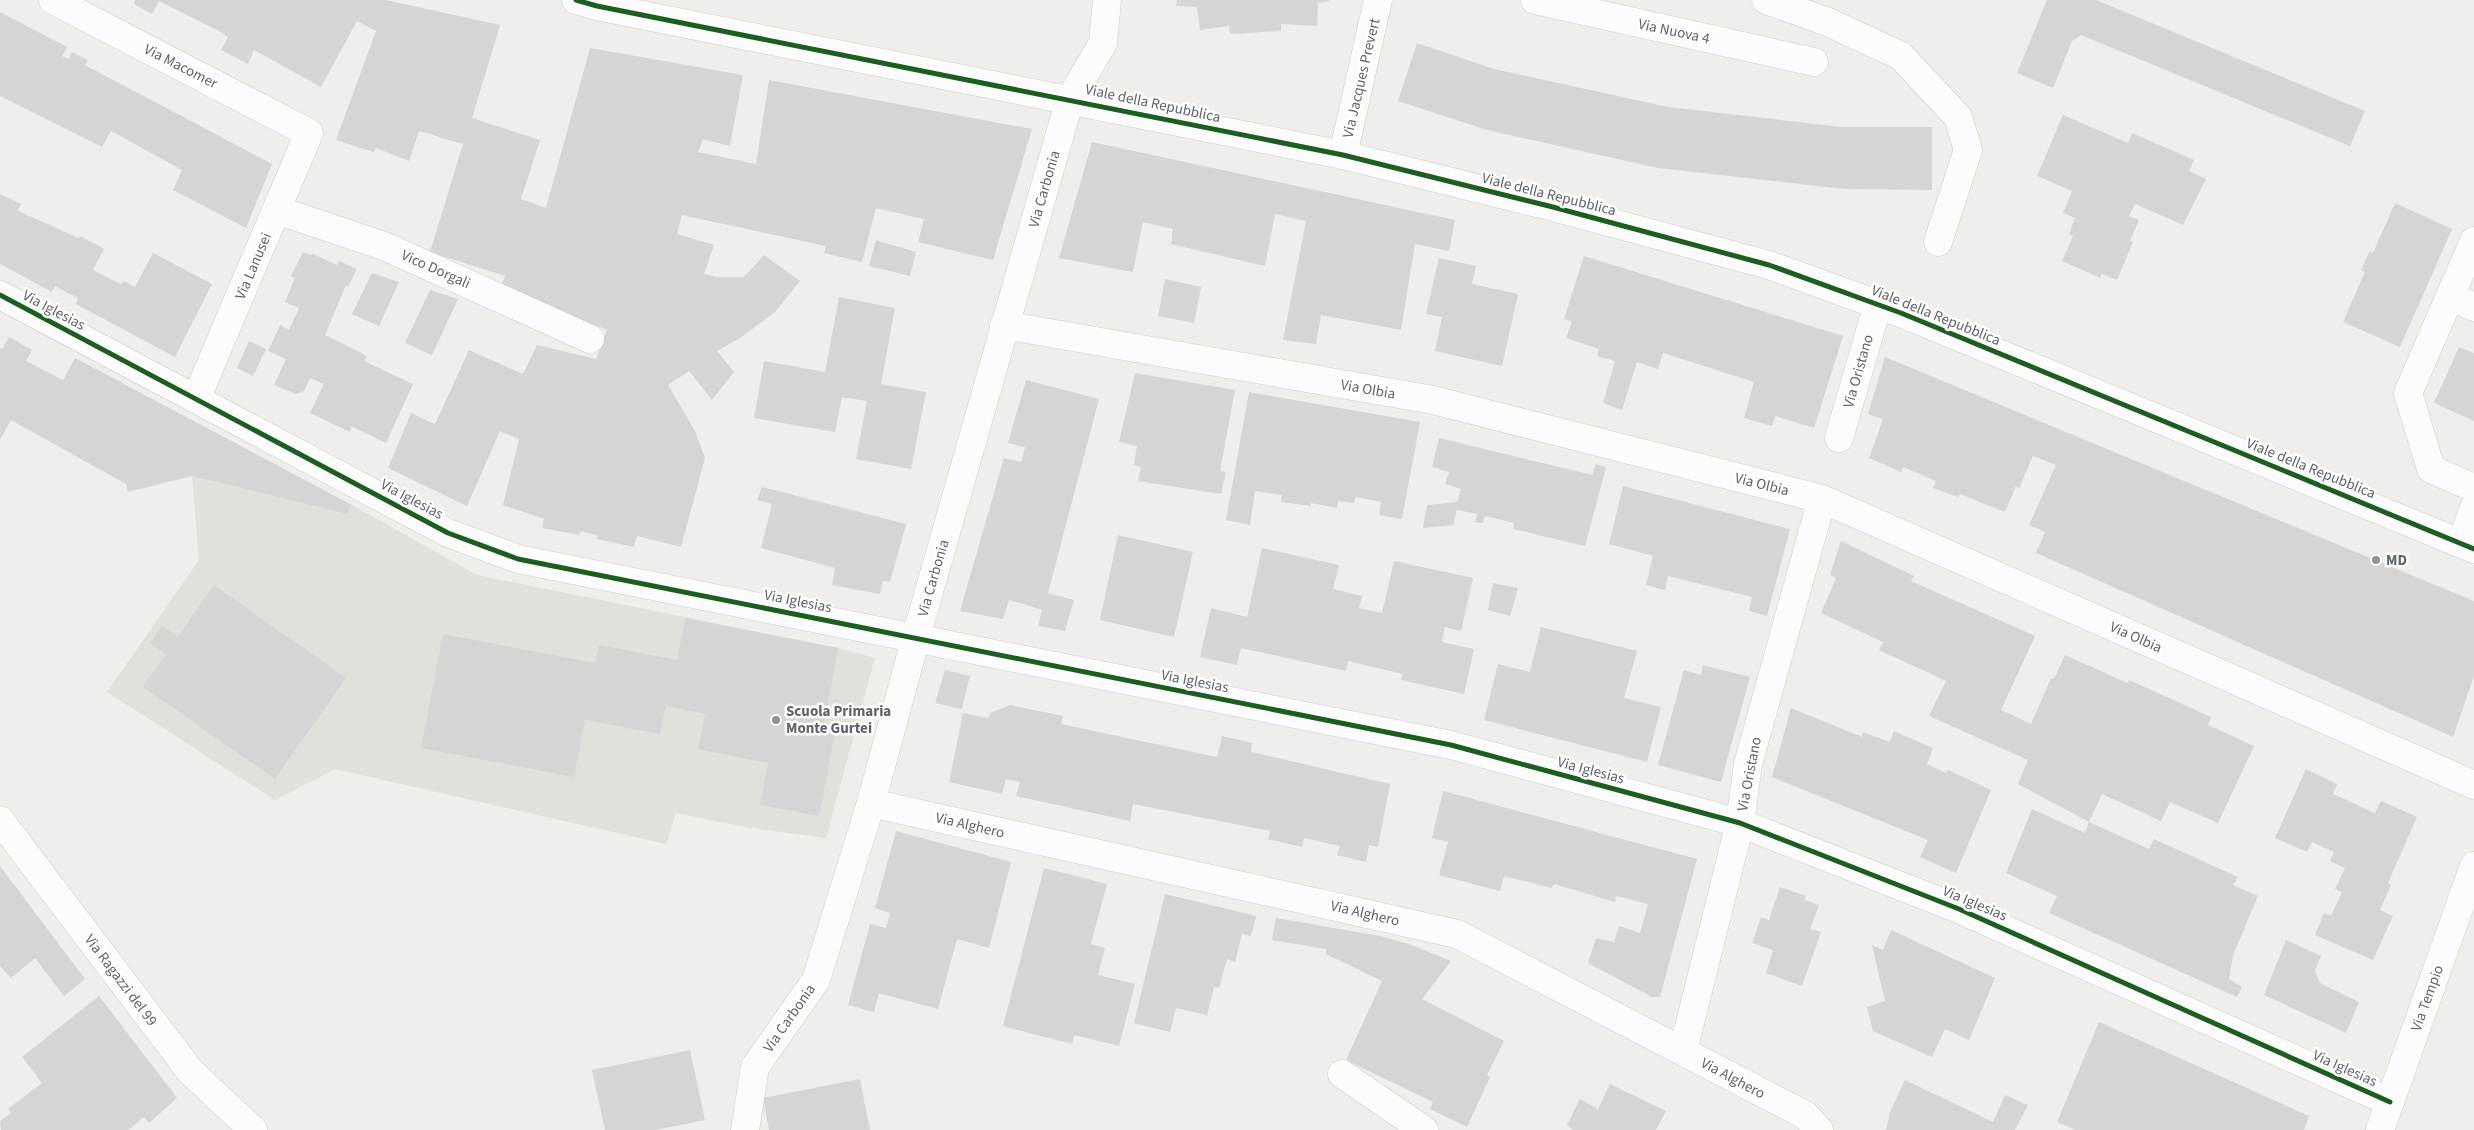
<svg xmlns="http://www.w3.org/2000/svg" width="2474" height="1130" font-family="'Source Sans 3',sans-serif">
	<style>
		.education { fill: #e2e0da }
		.building { fill: #d6d5d3 }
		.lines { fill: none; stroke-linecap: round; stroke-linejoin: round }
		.minor-casing { stroke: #cbcccc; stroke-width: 29 }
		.tertiary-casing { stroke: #cbcccc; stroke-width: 29 }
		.minor { stroke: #fdfcfc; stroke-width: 28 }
		.tertiary { stroke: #fdfcfc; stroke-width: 28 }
		.cycleway-casing { stroke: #fff; stroke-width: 8 }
		.cycleway { stroke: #1b5e20; stroke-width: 5 }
		.poi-dot { fill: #919496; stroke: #fff; stroke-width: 2 }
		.labels { text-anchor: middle; stroke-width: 5; stroke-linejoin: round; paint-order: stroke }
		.street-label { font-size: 15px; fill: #5f6368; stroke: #fff }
		.poi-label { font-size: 15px; font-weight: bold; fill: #5f6368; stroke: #fff; text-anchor: start }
	</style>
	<rect width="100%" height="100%" fill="#efeeea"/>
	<!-- education -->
	<polygon class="education" points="192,476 347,514 352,505 477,575 838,648 875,658 826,838 751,828 676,813 666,844 335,769 275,800 107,692 199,560"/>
	<!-- building -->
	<g class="building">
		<polygon points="135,0 386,0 500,25 472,118 540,140 521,199 546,208 590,48 743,75 730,146 703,139 698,152 756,164 769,80 1032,129 993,260 918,242 924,219 876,208 862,262 824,253 826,246 682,215 677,234 714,245 704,274 717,277 744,277 764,255 800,281 775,312 740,338 717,351 734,372 712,400 689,371 668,385 695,431 705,458 681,547 637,536 634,547 597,539 598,536 581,531 579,535 542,528 544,519 503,505 519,439 500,431 467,506 388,468 411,413 435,424 469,350 523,374 537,345 596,359 607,330 501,287 505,276 430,252 463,144 419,131 409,161 376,148 374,152 336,140 376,31 357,21 321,87 254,50 248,64 221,50 228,37 219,31 159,1 152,14 134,4"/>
		<polygon points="1177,0 1329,0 1329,1 1318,3 1317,26 1281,24 1281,31 1230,34 1229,26 1200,30 1197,7 1176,6"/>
		<polygon points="2047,0 2096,0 2365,111 2350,146 2081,35 2072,41 2053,88 2017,73"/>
		<polygon points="0,12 67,47 62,56 69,59 72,52 88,60 85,65 272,164 246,228 173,190 182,170 111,131 102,147 0,96"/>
		<polygon points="1417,43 1494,69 1668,107 1842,127 1932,127 1932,190 1844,189 1658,168 1487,130 1398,101"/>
		<polygon points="2063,115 2128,143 2132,133 2194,160 2189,171 2206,179 2183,225 2135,204 2129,216 2139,220 2130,241 2133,242 2117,280 2102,274 2100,278 2062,261 2073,236 2069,234 2075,218 2063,213 2072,191 2037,176"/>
		<polygon points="1092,142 1455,220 1449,251 1415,244 1401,330 1321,315 1316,344 1283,340 1306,221 1275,214 1265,266 1171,244 1173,229 1143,222 1133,272 1059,258"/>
		<polygon points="0,194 21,204 18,211 79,238 80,236 104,249 93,270 121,284 124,281 135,287 153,253 212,284 175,357 76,304 78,298 55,286 52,292 0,264"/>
		<polygon points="2395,203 2452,229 2400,347 2343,322 2365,272 2361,270 2370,251 2373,253"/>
		<polygon points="876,240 916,252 910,276 869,266"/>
		<polygon points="303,252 310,255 313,254 337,265 339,261 357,269 348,287 346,285 325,335 367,356 364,361 413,384 386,443 351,426 350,432 310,413 324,384 310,378 304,391 296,394 274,385 286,359 268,351 280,325 289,330 299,308 285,302 295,278 291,276"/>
		<polygon points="1584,256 1843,336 1814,428 1775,416 1772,426 1744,418 1754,382 1663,353 1658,369 1637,362 1622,410 1603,403 1615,361 1597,356 1599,349 1566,338 1572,322 1564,319"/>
		<polygon points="1439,258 1476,266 1472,284 1518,294 1502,366 1435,351 1442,317 1426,314"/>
		<polygon points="372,273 399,282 379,326 352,314"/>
		<polygon points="1165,279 1201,287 1194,323 1158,316"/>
		<polygon points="430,290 458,299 432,355 405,343"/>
		<polygon points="839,297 895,308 881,384 926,392 911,469 856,459 867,401 842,397 835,432 754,418 764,361 825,372"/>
		<polygon points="9,337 32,350 26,361 63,380 75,358 352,505 347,514 192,476 128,492 126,484 11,420 0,440 0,348 2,349"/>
		<polygon points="249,341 266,349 253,376 237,368"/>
		<polygon points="2459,347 2474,353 2474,421 2434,403"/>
		<polygon points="1885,357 2474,601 2474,676 2453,737 2036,553 2045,532 2029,525 2056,465 2033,456 2019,488 2016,486 2005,512 1960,494 1958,497 1933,488 1936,481 1903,467 1901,472 1869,458 1883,419 1868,414"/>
		<polygon points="1135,373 1235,390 1220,471 1226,472 1221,494 1138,481 1141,467 1134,465 1137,446 1119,442"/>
		<polygon points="1026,380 1099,399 1048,593 1074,600 1065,631 1038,626 1042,610 1009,600 1003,619 960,611 1004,458 1021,462 1025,447 1008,443"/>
		<polygon points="1249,392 1420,422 1402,519 1379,515 1381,502 1356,497 1354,503 1338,501 1337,508 1311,503 1311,506 1281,502 1282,495 1255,491 1250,525 1226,520"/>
		<polygon points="1439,438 1592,475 1596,464 1606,467 1585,546 1513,529 1514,523 1485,516 1483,523 1475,522 1477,514 1457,510 1453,525 1423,528 1427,505 1457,502 1461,489 1445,484 1449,472 1432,467"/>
		<polygon points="1623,486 1790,529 1767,616 1749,611 1752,597 1668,576 1665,590 1646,585 1653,556 1609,544"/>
		<polygon points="762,487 906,524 890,582 883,581 880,594 832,585 835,568 761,548 772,504 757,500"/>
		<polygon points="1118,535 1193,552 1174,637 1100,620"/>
		<polygon points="1841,541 1914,576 1911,581 2035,636 2001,710 2031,724 2051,678 2054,679 2065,655 2127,683 2129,680 2211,717 2208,725 2254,746 2218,823 2170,802 2161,821 2102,794 2089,822 2149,849 2154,839 2238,877 2233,885 2258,896 2233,955 2229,979 2242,987 2237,997 2049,913 2057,896 2006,873 2032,809 2085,833 2089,822 2018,784 2028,760 1929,716 1946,681 1879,650 1883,642 1821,613 1836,578 1830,575"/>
		<polygon points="1262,548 1339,565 1333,589 1362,596 1359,608 1382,613 1394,561 1473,578 1461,631 1445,627 1442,642 1474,649 1464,694 1401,680 1403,674 1348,661 1346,671 1241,648 1237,665 1200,657 1211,608 1247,617"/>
		<polygon points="1493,583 1518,588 1510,616 1488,610"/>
		<polygon points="214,585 346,678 275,779 143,687 166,654 150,643 162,626 178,637"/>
		<polygon points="685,618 838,648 823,730 835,732 819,816 760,805 768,763 698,749 705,714 666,706 660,734 585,720 574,777 421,748 443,634 595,663 599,645 677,660"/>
		<polygon points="1541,627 1637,651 1624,698 1661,707 1647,762 1484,720 1498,664 1530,672"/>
		<polygon points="1703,665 1750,677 1721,782 1658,765 1684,670 1701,675"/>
		<polygon points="945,670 970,676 962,709 935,703"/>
		<polygon points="1010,705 1063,716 1061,724 1217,757 1222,736 1252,743 1251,752 1390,784 1378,847 1369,845 1366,862 1337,855 1340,846 1304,838 1302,847 1268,839 1270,831 1133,804 1130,821 1016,796 1020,782 1006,779 1002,794 949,782 963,713 988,718 990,713"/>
		<polygon points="1791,708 1862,737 1863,732 1890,742 1894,731 1933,748 1927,764 1946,773 1948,770 1991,790 1956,873 1920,857 1928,840 1772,777"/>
		<polygon points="2306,769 2337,784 2333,794 2375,813 2381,801 2417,817 2388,883 2391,885 2380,910 2393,916 2373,960 2315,935 2324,913 2331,916 2342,892 2335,889 2345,868 2330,861 2334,852 2312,842 2307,852 2275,838"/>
		<polygon points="1443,791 1697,859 1660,997 1652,997 1588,963 1596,938 1614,942 1619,926 1640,933 1648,904 1616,896 1615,902 1554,884 1552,888 1504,876 1500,891 1439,875 1448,842 1432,838"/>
		<polygon points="896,831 1011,862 989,948 957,939 938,1009 879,993 874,1012 848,1005 870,924 886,928 890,913 875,908"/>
		<polygon points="0,866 85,979 64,996 35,958 11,978 0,966"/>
		<polygon points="1044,868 1107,884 1091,944 1105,948 1098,975 1135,984 1119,1046 1074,1035 1072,1044 1003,1026"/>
		<polygon points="1780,887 1806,896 1804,900 1819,905 1810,929 1821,932 1802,986 1766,973 1773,950 1752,943 1761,917 1769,920"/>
		<polygon points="1165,894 1256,916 1251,936 1242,934 1235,962 1227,959 1219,988 1214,987 1207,1015 1176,1008 1170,1032 1134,1023"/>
		<polygon points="1276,918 1380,936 1409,944 1451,961 1422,999 1504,1041 1487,1075 1490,1077 1467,1127 1430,1109 1433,1102 1346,1060 1382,981 1326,954 1326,949 1272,940"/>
		<polygon points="1891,930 1995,978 1969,1040 1945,1029 1932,1057 1873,1031 1867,1007 1885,1001 1872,945 1883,950"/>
		<polygon points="2286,940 2321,956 2315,971 2320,983 2359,1002 2346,1033 2264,995"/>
		<polygon points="99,996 177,1098 149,1123 144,1117 128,1130 1,1130 0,1121 11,1113 8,1109 42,1083 22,1057"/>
		<polygon points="2099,1022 2309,1116 2304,1130 2076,1130 2057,1122"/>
		<polygon points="690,1050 705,1120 656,1130 605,1130 592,1070"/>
		<polygon points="860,1079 870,1130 769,1130 763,1098"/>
		<polygon points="1905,1080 1993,1122 2005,1095 2028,1105 2015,1130 1886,1130 1890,1112"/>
		<polygon points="1610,1084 1666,1111 1656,1130 1573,1130 1567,1125 1580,1099 1598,1109"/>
	</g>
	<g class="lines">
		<!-- minor casing -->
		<g class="minor-casing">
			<g id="minor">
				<polyline points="53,0 309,133 196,399"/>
				<polyline points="1535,0 1814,62"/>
				<polyline points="1766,0 1828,22 1901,56 1958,117 1968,150 1938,242"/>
				<polyline points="1343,155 1378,0"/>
				<polyline points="277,210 384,246 590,339"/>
				<polyline points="2474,241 2408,393 2431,469 2474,488"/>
				<polyline points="0,295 448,533 518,559 1451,745 1740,823 1959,909 2390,1102"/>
				<polyline points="2450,296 2474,307"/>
				<polyline points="1004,325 1433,400 1822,499 2474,785"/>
				<polyline points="1839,438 1878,304"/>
				<polyline points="2461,543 2474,508"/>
				<polyline points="871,803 1457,934 1805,1115 1819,1130"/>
				<polyline points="0,820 190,1071 253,1130"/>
				<polyline points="1683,1051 1740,823 1748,764 1822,499"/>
				<polyline points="1342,1074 1424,1130"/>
				<polyline points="745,1130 755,1067 816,980 871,803 916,637 1070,99 1103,43 1107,0"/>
				<polyline points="2380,1130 2474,866"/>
			</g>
		</g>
		<!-- tertiary casing -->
		<g class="tertiary-casing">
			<polyline id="tertiary" points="576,0 597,6 1343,155 1549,206 1769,265 1901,313 2474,549"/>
		</g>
		<!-- minor -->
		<use href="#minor" class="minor"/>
		<!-- tertiary -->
		<use href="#tertiary" class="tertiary"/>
		<!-- cycleway casing -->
		<g class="cycleway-casing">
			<g id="cycleway">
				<polyline points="576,0 597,6 1343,155 1549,206 1769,265 1901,313 2474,549"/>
				<polyline points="0,295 448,533 518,559 1451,745 1740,823 1959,909 2390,1102"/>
			</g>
		</g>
		<!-- cycleway -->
		<use href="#cycleway" class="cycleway"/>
	</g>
	<!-- markers -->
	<g class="poi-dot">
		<circle cx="2376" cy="560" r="5"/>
		<circle cx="776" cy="720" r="5"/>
	</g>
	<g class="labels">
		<!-- street labels -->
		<g class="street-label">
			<text transform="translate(1674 31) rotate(12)" y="5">Via Nuova 4</text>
			<text transform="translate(181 66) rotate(27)" y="5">Via Macomer</text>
			<text transform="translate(1361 78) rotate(-77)" y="5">Via Jacques Prevert</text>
			<text transform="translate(1153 103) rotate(12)" y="5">Viale della Repubblica</text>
			<text transform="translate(1044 189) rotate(-74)" y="5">Via Carbonia</text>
			<text transform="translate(1549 194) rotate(14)" y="5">Viale della Repubblica</text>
			<text transform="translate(253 266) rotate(-67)" y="5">Via Lanusei</text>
			<text transform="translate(436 269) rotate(24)" y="5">Vico Dorgali</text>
			<text transform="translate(54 310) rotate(28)" y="5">Via Iglesias</text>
			<text transform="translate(1936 315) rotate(22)" y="5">Viale della Repubblica</text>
			<text transform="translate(1858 371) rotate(-74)" y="5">Via Oristano</text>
			<text transform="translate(1368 389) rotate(10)" y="5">Via Olbia</text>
			<text transform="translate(2311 468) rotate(22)" y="5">Viale della Repubblica</text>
			<text transform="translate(1762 484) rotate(14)" y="5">Via Olbia</text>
			<text transform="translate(412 499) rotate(28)" y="5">Via Iglesias</text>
			<text transform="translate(933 578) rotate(-74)" y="5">Via Carbonia</text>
			<text transform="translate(798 601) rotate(11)" y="5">Via Iglesias</text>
			<text transform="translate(2136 637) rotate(24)" y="5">Via Olbia</text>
			<text transform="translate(1195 681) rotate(11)" y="5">Via Iglesias</text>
			<text transform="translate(1591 770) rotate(15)" y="5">Via Iglesias</text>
			<text transform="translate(1749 774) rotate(-79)" y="5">Via Oristano</text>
			<text transform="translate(970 825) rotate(13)" y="5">Via Alghero</text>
			<text transform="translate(1975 903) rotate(23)" y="5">Via Iglesias</text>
			<text transform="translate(1365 913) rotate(13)" y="5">Via Alghero</text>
			<text transform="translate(121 980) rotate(53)" y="5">Via Ragazzi del 99</text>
			<text transform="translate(2427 998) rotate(-70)" y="5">Via Tempio</text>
			<text transform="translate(789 1018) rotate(-55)" y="5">Via Carbonia</text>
			<text transform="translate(2345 1068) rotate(24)" y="5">Via Iglesias</text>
			<text transform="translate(1733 1078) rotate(28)" y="5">Via Alghero</text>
		</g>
		<!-- poi labels -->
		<g class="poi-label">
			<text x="2386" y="565">MD</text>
			<text x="786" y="716">Scuola Primaria<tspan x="786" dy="17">Monte Gurtei</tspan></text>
		</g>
	</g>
</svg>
